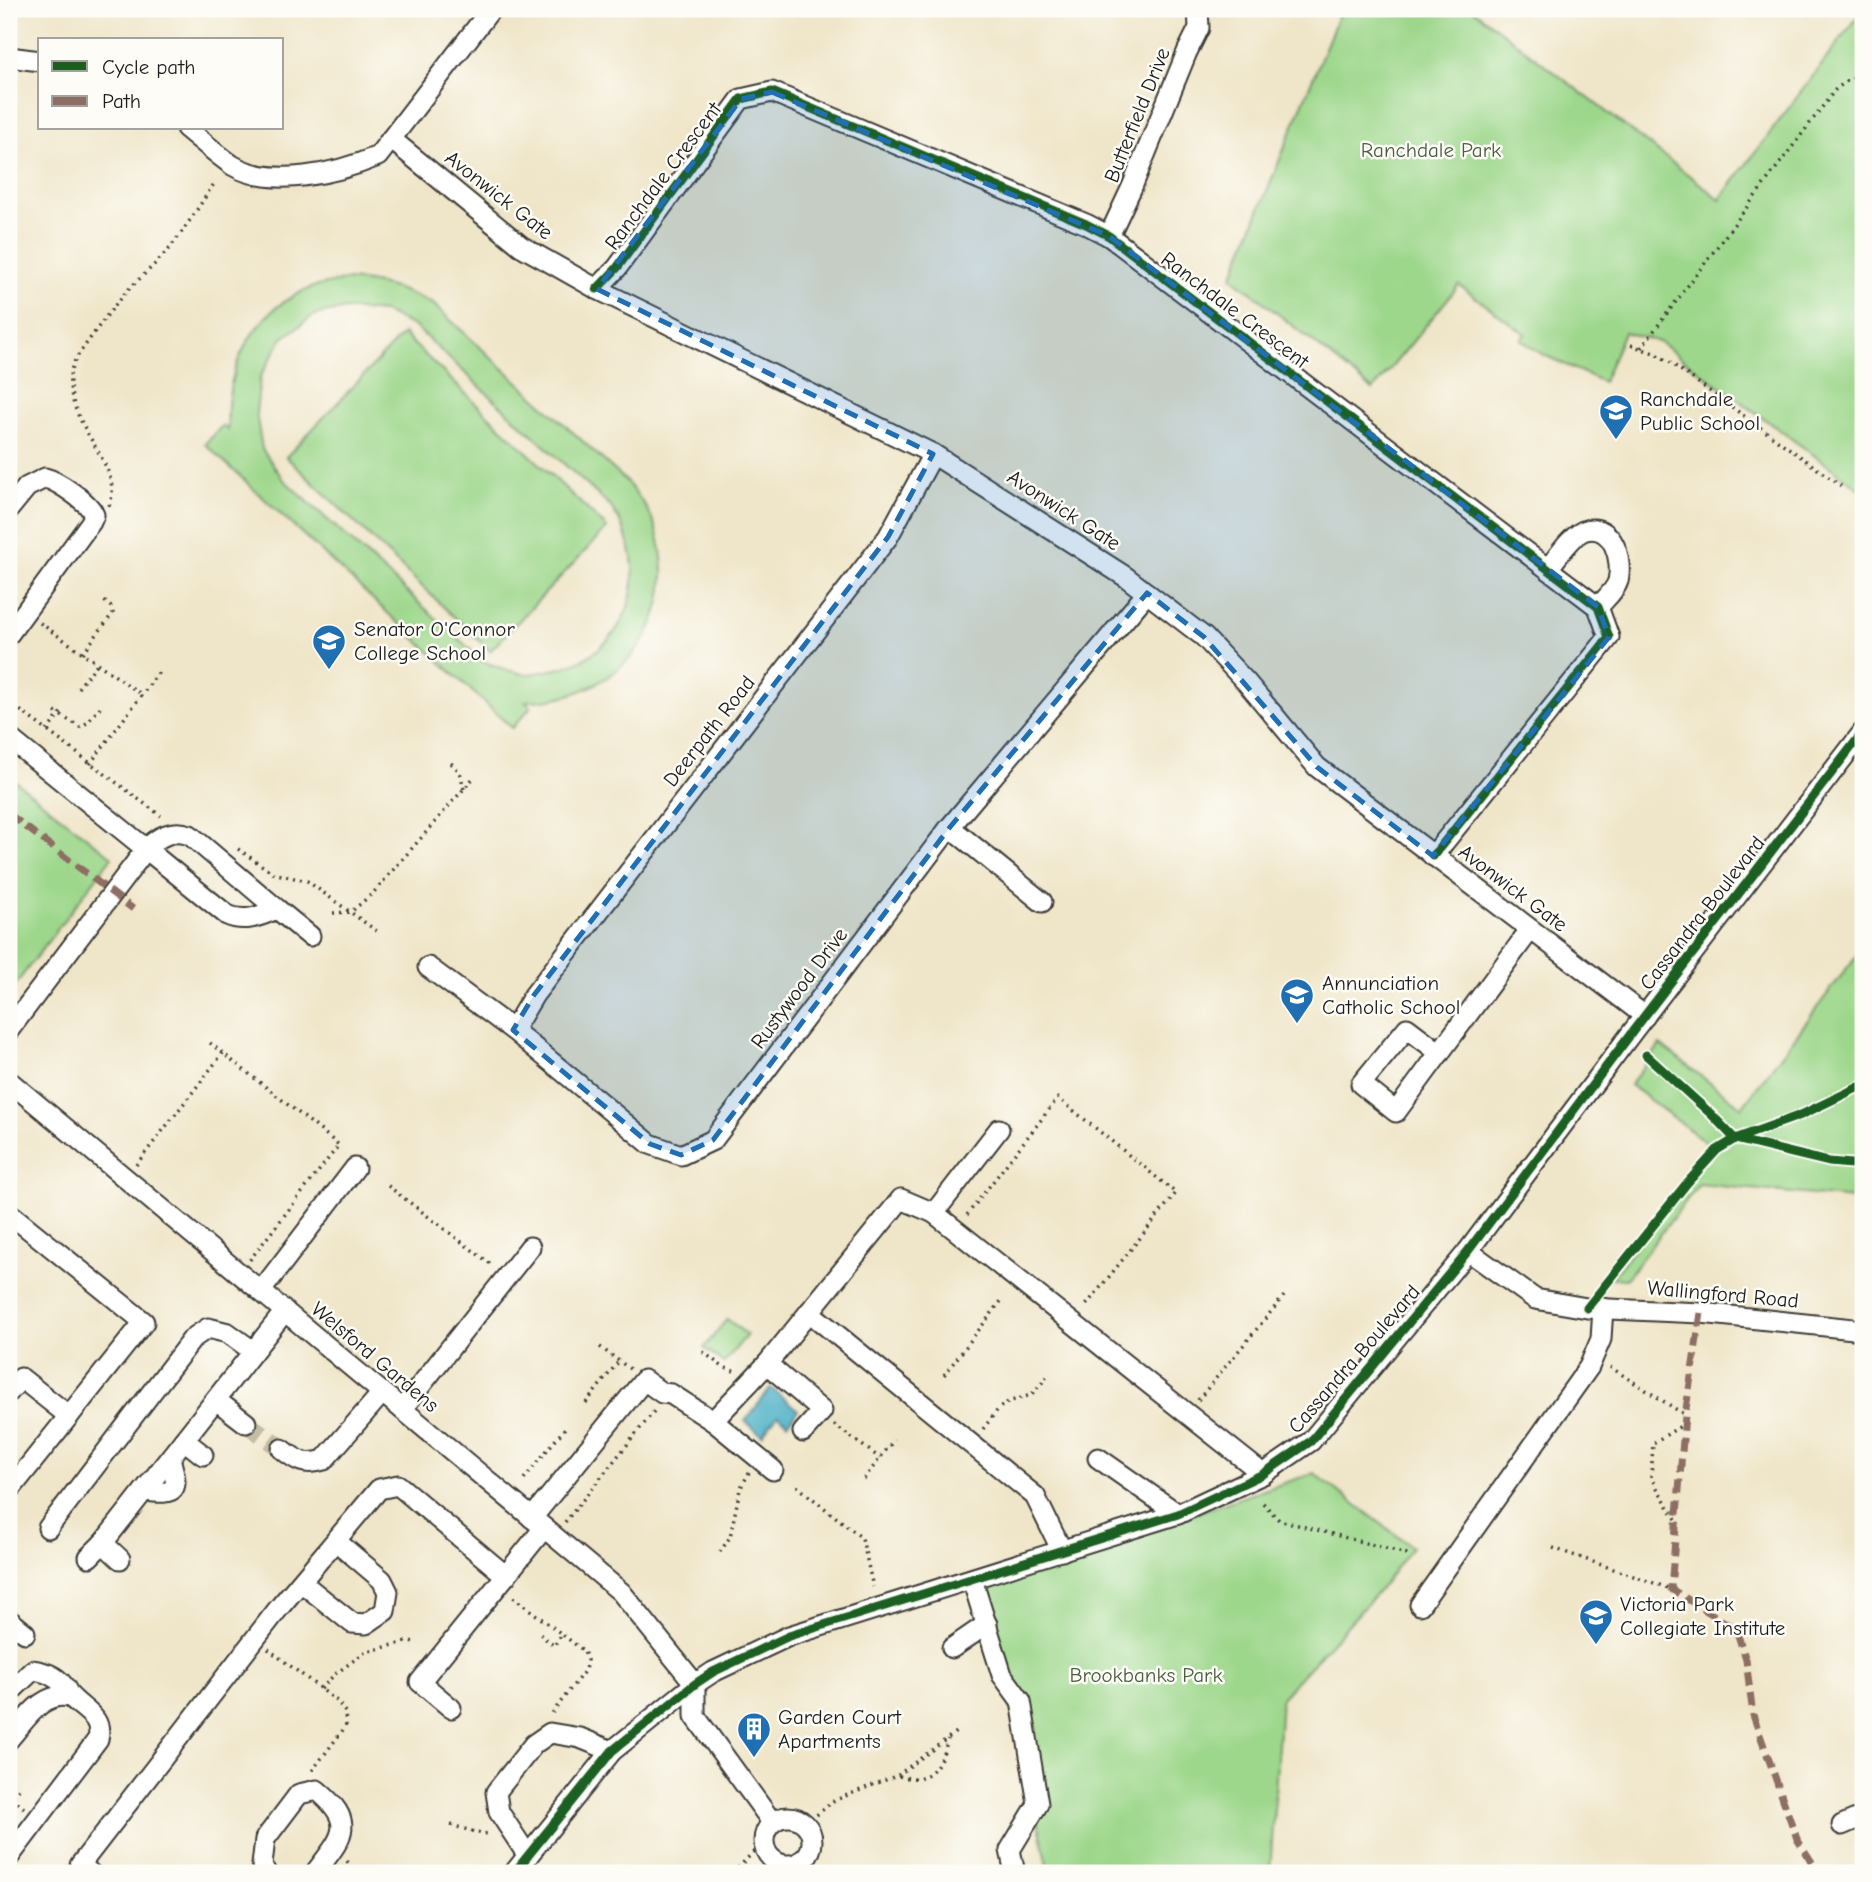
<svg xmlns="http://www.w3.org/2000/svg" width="1872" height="1882" font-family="'Comic Neue',sans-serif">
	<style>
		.green { fill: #9dd78b; stroke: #5c7a54; stroke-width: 2; fill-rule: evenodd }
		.water { fill: #43acc3; stroke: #306470; stroke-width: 2 }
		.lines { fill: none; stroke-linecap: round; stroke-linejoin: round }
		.minor-tunnel { stroke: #c5bda6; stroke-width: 19; stroke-dasharray: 19 10; stroke-linecap: butt }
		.minor-casing { stroke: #3c3a36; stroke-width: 23 }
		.path { stroke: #3c3a36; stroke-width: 3.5; stroke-dasharray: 2 5; stroke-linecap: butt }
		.minor { stroke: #fff; stroke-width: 19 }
		.quiet { stroke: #8d6e63; stroke-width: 7; stroke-dasharray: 14 7; stroke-linecap: butt }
		.cycleway-casing { stroke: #fdfcf7; stroke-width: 13 }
		.cycleway { stroke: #1b5e20; stroke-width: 9 }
		.marked { fill: #1f6fb2; fill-opacity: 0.2; stroke: #1f6fb2; stroke-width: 5; stroke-dasharray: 14 9; stroke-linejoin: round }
		.labels { text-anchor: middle; stroke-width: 5; stroke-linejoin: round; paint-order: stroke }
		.street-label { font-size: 21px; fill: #1c1c1c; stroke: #fdfcf7 }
		.park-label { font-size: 21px; fill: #495d43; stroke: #fdfcf7 }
		.poi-label { font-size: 21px; fill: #1c1c1c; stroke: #fdfcf7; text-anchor: start }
	</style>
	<rect width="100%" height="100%" fill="#fdfcf7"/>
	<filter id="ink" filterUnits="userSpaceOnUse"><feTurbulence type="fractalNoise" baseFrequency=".0143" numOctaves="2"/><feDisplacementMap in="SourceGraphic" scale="14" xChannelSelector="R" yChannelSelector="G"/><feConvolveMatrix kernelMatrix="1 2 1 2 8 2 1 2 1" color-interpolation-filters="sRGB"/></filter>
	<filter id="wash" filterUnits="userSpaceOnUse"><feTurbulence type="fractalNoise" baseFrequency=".00686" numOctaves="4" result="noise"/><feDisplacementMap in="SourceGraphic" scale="28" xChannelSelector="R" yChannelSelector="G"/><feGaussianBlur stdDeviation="1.57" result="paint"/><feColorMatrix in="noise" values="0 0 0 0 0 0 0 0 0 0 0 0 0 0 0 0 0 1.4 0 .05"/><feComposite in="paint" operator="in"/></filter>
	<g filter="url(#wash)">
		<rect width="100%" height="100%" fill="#efe5c8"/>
		<!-- green -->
		<g class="green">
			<polygon points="1341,9 1472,9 1720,199 1863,10 1863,491 1659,342 1624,332 1603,382 1542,354 1521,340 1525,334 1459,285 1373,390 1232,277"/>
			<path d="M345 280C378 281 403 289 433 304L626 481C637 495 649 508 655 526 686 619 622 700 526 701L531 707 512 728 205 444 222 426 228 430C224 370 252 309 313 287 323 284 334 283 345 280ZM346 309 384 312 414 326 611 507C657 573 630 658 546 671 540 672 532 674 525 674 512 673 496 666 484 662L284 480 262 449 256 413 260 377 282 339 314 315Z"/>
			<polygon points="403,334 607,528 490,651 286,457"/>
			<polygon points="9,776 112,857 9,993"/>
			<polygon points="1863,947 1863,1200 1699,1184 1626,1279 1612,1278 1711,1146 1630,1085 1660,1045 1742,1107"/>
			<polygon points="727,1319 747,1335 724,1363 704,1348"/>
			<polygon points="1314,1473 1412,1547 1376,1594 1281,1698 1270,1873 1050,1873 983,1585"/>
		</g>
		<!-- water -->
		<polygon class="water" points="771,1388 798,1410 788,1423 778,1415 762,1435 745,1421"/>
	</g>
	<g filter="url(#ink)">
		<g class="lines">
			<!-- minor-tunnel -->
			<polyline class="minor-tunnel" points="246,1423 282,1449"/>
			<!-- minor casing -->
			<g class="minor-casing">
				<g id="minor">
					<polyline points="9,57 40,61"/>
					<path d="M186 128C201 140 216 154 232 165 272 189 338 173 378 156L491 9"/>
					<polyline points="391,139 521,246 597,289 933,454 1126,577 1204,637 1247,683 1317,767 1645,1016"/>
					<polyline points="1109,236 1132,187 1187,52 1199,28 1198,9"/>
					<polyline points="597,289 617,268 741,99 772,92 1086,224 1109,236 1598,607 1609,637 1433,856"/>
					<path d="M9 509 27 487 45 478C58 481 90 503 94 515L91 522 9 634"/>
					<path d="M1548 569C1556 559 1573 533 1586 530 1614 523 1623 562 1618 581 1615 591 1604 600 1598 607"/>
					<polyline points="9,738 146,849 9,1030"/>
					<polyline points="950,827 1042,902"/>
					<path d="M277 909 190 835C172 829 159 836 146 849L227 915C245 923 260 916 277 909L310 936"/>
					<polyline points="428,967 513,1030 650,1144 681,1155 713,1140 950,827 1147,593"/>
					<polyline points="513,1030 534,995 888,537 933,454"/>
					<polyline points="1440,1053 1407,1028 1361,1084 1396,1112 1530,930"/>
					<polyline points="9,1081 621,1592 695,1684"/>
					<polyline points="999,1129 934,1213 1263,1474"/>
					<polyline points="9,1213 144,1322 9,1491"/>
					<polyline points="1468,1251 1535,1299 1587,1308 1701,1313 1863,1330"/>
					<polyline points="261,1291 355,1168"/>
					<polyline points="809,1312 1035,1496 1062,1551"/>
					<polyline points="767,1364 713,1421 773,1470"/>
					<polyline points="9,1392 21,1378 69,1416"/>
					<polyline points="216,1400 246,1423"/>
					<polyline points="402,1409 530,1247"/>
					<polyline points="803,1432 822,1411 767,1364 901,1199 934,1213"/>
					<polyline points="184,1440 203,1455"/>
					<path d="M282 1449C297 1461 305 1466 324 1460L382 1393"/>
					<polyline points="1098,1458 1178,1514"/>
					<path d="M144 1491C179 1495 179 1491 170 1458"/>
					<polyline points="532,1518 644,1380 662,1393 671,1394 713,1421"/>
					<polyline points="48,1528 193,1338 208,1328 228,1333 253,1351"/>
					<polyline points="89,1557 103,1543"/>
					<polyline points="120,1559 103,1543 285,1311"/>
					<polyline points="972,1579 1002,1675 1021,1701 1038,1804 1010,1850 1015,1873"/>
					<polyline points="301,1582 352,1623 366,1624 385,1611 388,1592 382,1580 336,1541"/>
					<polyline points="1420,1605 1589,1367 1601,1339 1603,1308"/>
					<polyline points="9,1620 25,1633"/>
					<polyline points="952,1648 987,1624"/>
					<polyline points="695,1684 695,1716 772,1822"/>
					<path d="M9 1693 33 1670C45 1672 55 1675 63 1685 67 1689 68 1695 73 1699 86 1712 103 1718 98 1739L9 1857"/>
					<polyline points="451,1708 420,1682 544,1528"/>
					<path d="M9 1739C26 1720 42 1691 70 1697"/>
					<circle cx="788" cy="1841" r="24"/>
					<polyline points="1842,1825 1863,1816"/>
					<polyline points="528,1856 499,1812 496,1792 534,1744 550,1733 580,1738 612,1751"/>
					<polyline points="90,1873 80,1865 278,1609 379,1489 398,1485 506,1576"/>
					<path d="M266 1873 262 1865 265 1839 299 1794 317 1790C358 1824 342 1837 315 1873"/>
					<polyline points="514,1873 612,1751 695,1684 713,1672 789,1636 1178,1514 1263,1474 1311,1441 1468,1251 1633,1031 1863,732"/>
				</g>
			</g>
			<!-- path -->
			<g class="path">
				<polyline points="1631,345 1654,353 1668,361 1844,488"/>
				<polyline points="1641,348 1835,90 1848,80 1863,75"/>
				<path d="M109 506C126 467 67 427 70 377 71 362 81 352 89 340 102 322 114 305 129 289 142 276 155 265 167 251 185 230 200 204 216 181"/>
				<polyline points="40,623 141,694"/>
				<polyline points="83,653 113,613 111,607 102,599"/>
				<polyline points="78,688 97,664"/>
				<polyline points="9,702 161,816"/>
				<polyline points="55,712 80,727 87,723 102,705"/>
				<polyline points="47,731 62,711"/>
				<polyline points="451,763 460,772 464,789"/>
				<polyline points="90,764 159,672"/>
				<polyline points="238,849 273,873 307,881 378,932"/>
				<polyline points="333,913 351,912 374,892 475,776"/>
				<polyline points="210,1043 339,1145 249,1261"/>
				<polyline points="136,1165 223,1053"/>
				<polyline points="388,1186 492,1265"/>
				<polyline points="967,1215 1058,1098 1176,1193 1084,1308"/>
				<polyline points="600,1347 630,1369"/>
				<polyline points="703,1352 723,1367 734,1371"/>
				<polyline points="1610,1367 1685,1415"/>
				<polyline points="944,1375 1002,1300"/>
				<polyline points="1198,1400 1284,1296"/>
				<polyline points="586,1403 619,1361"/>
				<polyline points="834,1425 880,1458"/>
				<polyline points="983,1429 999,1408 1008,1402 1031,1395 1047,1377"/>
				<polyline points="524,1479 565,1428"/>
				<polyline points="864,1479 894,1440"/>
				<polyline points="797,1486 862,1538 873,1587"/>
				<polyline points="1263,1503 1279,1520 1411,1555"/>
				<polyline points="1676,1519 1651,1478 1653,1443 1684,1424"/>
				<polyline points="565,1522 655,1410"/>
				<polyline points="1553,1548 1671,1589"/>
				<polyline points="720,1552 730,1537 740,1489 749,1473"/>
				<polyline points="513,1597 584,1651 587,1660 585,1670 550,1716"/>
				<polyline points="540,1634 554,1646 562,1634"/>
				<polyline points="268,1649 337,1701 345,1712 346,1726 312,1771"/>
				<polyline points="321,1689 334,1675 365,1652 410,1641 417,1643"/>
				<path d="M899 1776C931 1785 940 1765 948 1739"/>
				<polyline points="12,1798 24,1808"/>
				<polyline points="9,1801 21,1786"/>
				<polyline points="806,1824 833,1801 898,1775 956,1732"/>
				<polyline points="451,1825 482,1834 490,1833"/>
				<polyline points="803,1859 811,1873"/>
				<polyline points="347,1861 356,1873"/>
				<polyline points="342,1869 353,1873"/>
				<polyline points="209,1871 212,1873"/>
				<polyline points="733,1873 764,1841"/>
			</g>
			<!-- minor -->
			<use href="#minor" class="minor"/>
			<!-- quiet -->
			<g class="quiet">
				<polyline points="9,814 133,909"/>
				<polyline points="9,1016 12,1025"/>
				<polyline points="1701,1313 1685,1415 1671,1589 1736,1629 1746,1660 1753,1715 1797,1839 1819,1873"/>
			</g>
			<!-- cycleway casing -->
			<g class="cycleway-casing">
				<g id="cycleway">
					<polyline points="597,289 617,268 741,99 772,92 1086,224 1109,236 1598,607 1609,637 1433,856"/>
					<polyline points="1646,1055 1711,1114 1735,1139 1829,1162 1863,1165"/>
					<polyline points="1587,1308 1687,1183 1717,1150 1735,1139 1801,1115 1863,1085"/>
					<polyline points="514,1873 612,1751 695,1684 713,1672 789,1636 1178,1514 1263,1474 1311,1441 1468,1251 1633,1031 1863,732"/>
				</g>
			</g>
			<!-- cycleway -->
			<use href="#cycleway" class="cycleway"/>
		</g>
	</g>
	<!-- marked area -->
	<path class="marked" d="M772 92 1109 236 1598 607 1609 637 1433 856 1317 767 1204 637 1147 593 950 827 713 1140 681 1155 650 1144 513 1030 534 995 888 537 933 454 597 289 741 99Z"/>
	<!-- icons -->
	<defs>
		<g id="school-pin" transform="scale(1.75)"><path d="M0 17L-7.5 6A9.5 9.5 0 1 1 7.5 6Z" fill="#1f6fb2" stroke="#fdfcf7"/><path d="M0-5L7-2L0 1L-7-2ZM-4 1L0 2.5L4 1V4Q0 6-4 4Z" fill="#fff"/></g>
		<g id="building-pin" transform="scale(1.75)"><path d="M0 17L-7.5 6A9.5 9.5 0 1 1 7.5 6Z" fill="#1f6fb2" stroke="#fdfcf7"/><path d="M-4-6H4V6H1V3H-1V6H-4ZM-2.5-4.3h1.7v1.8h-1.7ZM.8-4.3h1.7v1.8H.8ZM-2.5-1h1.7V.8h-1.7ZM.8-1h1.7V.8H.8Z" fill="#fff"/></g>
	</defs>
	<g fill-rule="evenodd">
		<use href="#school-pin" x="1616" y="411"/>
		<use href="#school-pin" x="329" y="641"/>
		<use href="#school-pin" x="1297" y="995"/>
		<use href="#school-pin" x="1596" y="1616"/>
		<use href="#building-pin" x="754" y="1729"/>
	</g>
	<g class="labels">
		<!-- street labels -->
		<g class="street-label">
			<text transform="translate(1137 115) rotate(-68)" y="7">Butterfield Drive</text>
			<text transform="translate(663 176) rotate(-53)" y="7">Ranchdale Crescent</text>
			<text transform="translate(499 195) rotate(38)" y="7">Avonwick Gate</text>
			<text transform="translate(1235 310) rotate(37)" y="7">Ranchdale Crescent</text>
			<text transform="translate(1064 510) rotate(33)" y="7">Avonwick Gate</text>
			<text transform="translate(709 731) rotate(-52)" y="7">Deerpath Road</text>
			<text transform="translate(1513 888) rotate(37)" y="7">Avonwick Gate</text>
			<text transform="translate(1702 913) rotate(-52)" y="7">Cassandra Boulevard</text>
			<text transform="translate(799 988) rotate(-53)" y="7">Rustywood Drive</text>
			<text transform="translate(1723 1294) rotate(5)" y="7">Wallingford Road</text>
			<text transform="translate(375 1357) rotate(40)" y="7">Welsford Gardens</text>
			<text transform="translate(1354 1359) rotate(-49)" y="7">Cassandra Boulevard</text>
		</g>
		<!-- park labels -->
		<g class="park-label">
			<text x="1431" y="157">Ranchdale Park</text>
			<text x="1146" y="1682">Brookbanks Park</text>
		</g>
		<!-- poi labels -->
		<g class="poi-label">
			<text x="1640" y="406">Ranchdale<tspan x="1640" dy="24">Public School</tspan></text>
			<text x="354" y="636">Senator O'Connor<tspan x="354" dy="24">College School</tspan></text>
			<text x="1322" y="990">Annunciation<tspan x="1322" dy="24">Catholic School</tspan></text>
			<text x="1620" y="1611">Victoria Park<tspan x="1620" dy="24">Collegiate Institute</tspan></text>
			<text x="778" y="1724">Garden Court<tspan x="778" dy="24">Apartments</tspan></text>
		</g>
	</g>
	<!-- margin -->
	<rect width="1872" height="1882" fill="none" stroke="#fdfcf7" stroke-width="35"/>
	<!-- legend -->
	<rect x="38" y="38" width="245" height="91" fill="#fdfcf7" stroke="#a3a29f" stroke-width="2"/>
	<rect x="52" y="61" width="35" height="10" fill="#1b5e20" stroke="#a3a29f" stroke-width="2"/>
	<text x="102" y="74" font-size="21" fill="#1c1c1c">Cycle path</text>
	<rect x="52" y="96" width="35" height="10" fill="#8d6e63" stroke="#a3a29f" stroke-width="2"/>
	<text x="102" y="108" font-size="21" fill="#1c1c1c">Path</text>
</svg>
